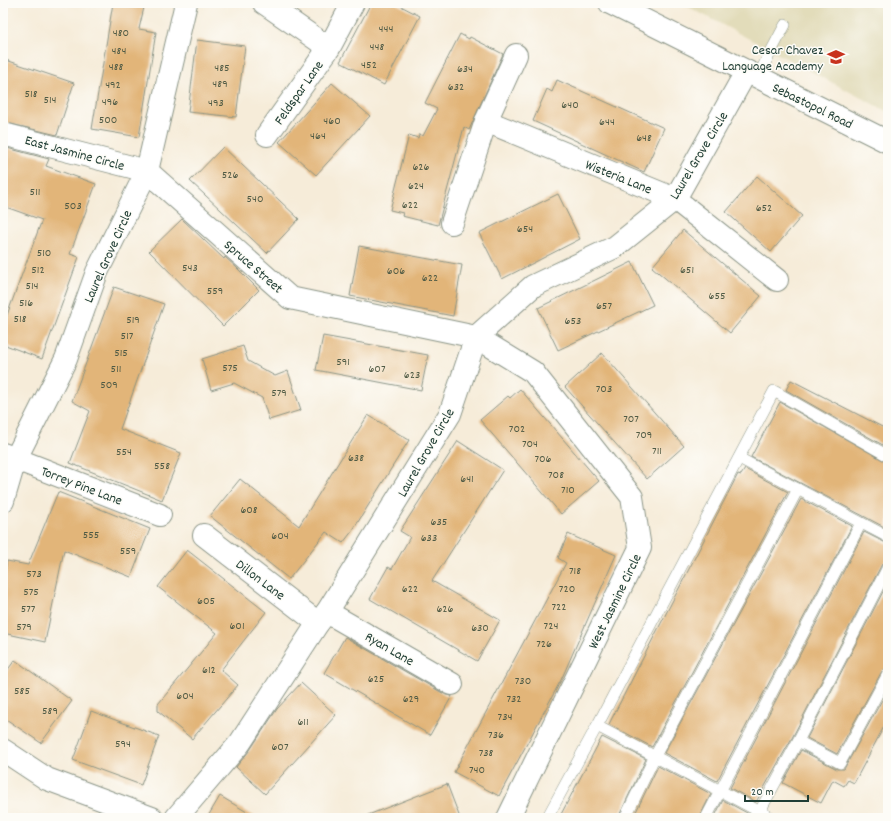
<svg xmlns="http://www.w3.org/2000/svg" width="891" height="821" font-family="Dekko,sans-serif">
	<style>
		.built { fill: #e2dcba }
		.building { fill: #e2b579 }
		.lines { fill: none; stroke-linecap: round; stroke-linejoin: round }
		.lane-casing { stroke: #8a9486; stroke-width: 12 }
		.street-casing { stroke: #8a9486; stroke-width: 24 }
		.secondary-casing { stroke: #8a9486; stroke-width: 24 }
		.lane { stroke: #fff; stroke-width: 11 }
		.street { stroke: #fff; stroke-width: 22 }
		.secondary { stroke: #fff; stroke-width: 22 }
		.labels { text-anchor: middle; stroke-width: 3; stroke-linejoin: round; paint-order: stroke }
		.number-label { font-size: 12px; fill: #505b45 }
		.poi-label { font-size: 14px; fill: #1f3d34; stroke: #fdfcf7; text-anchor: end }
		.street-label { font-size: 14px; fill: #1f3d34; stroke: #fdfcf7 }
	</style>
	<rect width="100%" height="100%" fill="#fdfcf7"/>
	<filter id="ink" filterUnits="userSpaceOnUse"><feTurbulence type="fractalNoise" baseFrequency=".025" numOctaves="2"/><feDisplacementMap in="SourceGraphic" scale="8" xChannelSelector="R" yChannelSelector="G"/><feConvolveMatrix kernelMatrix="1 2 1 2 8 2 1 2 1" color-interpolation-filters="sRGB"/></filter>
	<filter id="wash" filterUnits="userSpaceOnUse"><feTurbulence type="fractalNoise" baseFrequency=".012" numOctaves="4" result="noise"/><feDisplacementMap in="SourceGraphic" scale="16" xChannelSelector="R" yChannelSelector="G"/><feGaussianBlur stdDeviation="0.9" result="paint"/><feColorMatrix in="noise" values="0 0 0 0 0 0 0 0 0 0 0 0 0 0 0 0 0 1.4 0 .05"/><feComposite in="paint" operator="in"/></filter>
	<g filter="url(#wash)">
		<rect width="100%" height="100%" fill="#f6ecd9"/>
		<!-- built -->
		<polygon class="built" points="681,3 888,3 888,112"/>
		<g id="blocks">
			<!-- building -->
			<g class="building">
				<polygon points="113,3 145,3 139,29 156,32 139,137 92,129"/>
				<polygon points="371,3 395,3 420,16 384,85 340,62"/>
				<polygon points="460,34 469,39 470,37 503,54 469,130 464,127 438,225 402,216 403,213 390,210 409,135 418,138 419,134 423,136 437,109 425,103"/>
				<polygon points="197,40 245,46 236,117 188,112"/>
				<polygon points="3,59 74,83 57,135 3,122"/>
				<polygon points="557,80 664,128 644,172 533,121 547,89 552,92"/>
				<polygon points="332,83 370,116 316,175 279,142"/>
				<polygon points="3,147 49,159 46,166 96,184 70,254 79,257 42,359 3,344 3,326 42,220 3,206"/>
				<polygon points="223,147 299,219 267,253 190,181"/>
				<polygon points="757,176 802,216 771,252 726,212"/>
				<polygon points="558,194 580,239 502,279 479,233"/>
				<polygon points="182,219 224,259 225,257 237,268 259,290 223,326 149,251"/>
				<polygon points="683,230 761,296 730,333 652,267"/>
				<polygon points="359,246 462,265 453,316 350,296"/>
				<polygon points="632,262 653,305 558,350 538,308"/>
				<polygon points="114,287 164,304 120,429 181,453 162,500 70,463 90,411 72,401"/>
				<polygon points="323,336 428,355 421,390 316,370"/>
				<polygon points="243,346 248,361 275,376 288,371 301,410 269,420 262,398 234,383 211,390 202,359"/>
				<polygon points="602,353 684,446 647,479 565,387"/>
				<polygon points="791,380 888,430 888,448 786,390"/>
				<polygon points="520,389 599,481 561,514 480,420 508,396 510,398"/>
				<polygon points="780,402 888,463 888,529 751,457"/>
				<polygon points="368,415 409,440 353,530 343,543 326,532 289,579 210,516 240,479 299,526"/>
				<polygon points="458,441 503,470 432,581 500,620 477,661 370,599 388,567 392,569 410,537 400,531"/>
				<polygon points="745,469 788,492 652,747 609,724 738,474 741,475"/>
				<polygon points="58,492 150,529 131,577 64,550 45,642 3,633 3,579 7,561 28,565"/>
				<polygon points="801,499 852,526 717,781 664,753"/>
				<polygon points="864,532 888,544 888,560 882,564 792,738 756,802 730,788"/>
				<polygon points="568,534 616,555 561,680 499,796 454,772 566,563 558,558"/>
				<polygon points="187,550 266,612 221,670 238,685 192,739 158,711 158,704 217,633 158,587"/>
				<polygon points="888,582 888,667 882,671 837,754 807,738"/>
				<polygon points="345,637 446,695 452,696 430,735 324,673"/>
				<polygon points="15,660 72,701 41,743 3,717 3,676"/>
				<polygon points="301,683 336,715 265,794 236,767 250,750 277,709"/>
				<polygon points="888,689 888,719 854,783 848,780 844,786 833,780 821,803 783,783 801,750 837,769 844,769"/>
				<polygon points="91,711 159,736 141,785 73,760"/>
				<polygon points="602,737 646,759 618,818 559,818"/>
				<polygon points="658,766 711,794 699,818 633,818"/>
				<polygon points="447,784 460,818 364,818 363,817"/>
				<polygon points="220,796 257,818 207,818"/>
				<polygon points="723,800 749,814 747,818 714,818"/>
			</g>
		</g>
	</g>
	<g filter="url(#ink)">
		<use href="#blocks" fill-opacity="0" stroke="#8a9486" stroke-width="1"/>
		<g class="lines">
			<!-- lane casing -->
			<g class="lane-casing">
				<g id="lane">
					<polyline points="757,78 785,25"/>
					<polyline points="739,458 888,537"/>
					<polyline points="798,741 888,567"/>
					<polyline points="760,811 798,741 840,763 888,674"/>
					<polyline points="547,818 597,726"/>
					<polyline points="625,818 655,756 798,489"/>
					<polyline points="706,818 861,523"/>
					<polyline points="772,818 597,726 774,391 888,456"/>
				</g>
			</g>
			<!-- street casing -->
			<g class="street-casing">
				<g id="street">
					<polyline points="264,3 329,48"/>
					<polyline points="486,121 675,199 777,280"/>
					<polyline points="3,134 147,171 290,298 476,337 533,372 632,497 640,548 508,818"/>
					<polyline points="267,135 329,48 353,3"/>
					<polyline points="452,223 486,121 516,55"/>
					<polyline points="3,454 160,515"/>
					<polyline points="3,501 15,460 66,359 97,272 147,171 186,3"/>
					<polyline points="204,535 318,623"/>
					<polyline points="327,612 452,684"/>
					<polyline points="3,750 47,779 152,818"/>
					<polyline points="176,818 240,743 318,623 327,612 450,414 476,337 533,286 615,247 675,199 746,72"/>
				</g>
			</g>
			<!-- secondary casing -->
			<g class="secondary-casing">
				<polyline id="secondary" points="610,3 888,142"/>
			</g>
			<!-- lane -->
			<use href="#lane" class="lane"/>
			<!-- street -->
			<use href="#street" class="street"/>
			<!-- secondary -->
			<use href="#secondary" class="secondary"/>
		</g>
	</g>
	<!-- icons -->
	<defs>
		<g id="school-bare" transform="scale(1.38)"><path d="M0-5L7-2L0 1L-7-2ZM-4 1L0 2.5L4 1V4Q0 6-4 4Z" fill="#c8321e" stroke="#fdfcf7" stroke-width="2.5" paint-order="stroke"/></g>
	</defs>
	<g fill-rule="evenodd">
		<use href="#school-bare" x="836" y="57"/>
	</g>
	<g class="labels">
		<!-- number labels -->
		<g class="number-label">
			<text x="386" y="32">444</text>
			<text x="121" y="36">480</text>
			<text x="377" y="50">448</text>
			<text x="119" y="54">484</text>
			<text x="369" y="68">452</text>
			<text x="116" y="70">488</text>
			<text x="222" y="71">485</text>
			<text x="465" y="72">634</text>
			<text x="220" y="87">489</text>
			<text x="113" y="88">492</text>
			<text x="456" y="90">632</text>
			<text x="31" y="97">518</text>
			<text x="50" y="103">514</text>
			<text x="110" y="105">496</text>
			<text x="216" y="106">493</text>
			<text x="570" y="108">640</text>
			<text x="108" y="123">500</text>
			<text x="332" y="124">460</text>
			<text x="607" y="125">644</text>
			<text x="318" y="139">464</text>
			<text x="644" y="141">648</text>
			<text x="421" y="170">626</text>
			<text x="230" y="178">526</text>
			<text x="416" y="189">624</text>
			<text x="35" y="195">511</text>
			<text x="255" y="202">540</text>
			<text x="410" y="208">622</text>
			<text x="73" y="209">503</text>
			<text x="764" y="211">652</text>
			<text x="525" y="232">654</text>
			<text x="44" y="256">510</text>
			<text x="190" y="271">543</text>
			<text x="38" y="273">512</text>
			<text x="687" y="273">651</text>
			<text x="396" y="274">606</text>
			<text x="430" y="281">622</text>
			<text x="32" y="289">514</text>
			<text x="215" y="294">559</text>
			<text x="717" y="299">655</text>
			<text x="26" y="306">516</text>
			<text x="604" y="309">657</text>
			<text x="20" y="322">518</text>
			<text x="133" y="323">519</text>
			<text x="573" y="324">653</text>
			<text x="127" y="339">517</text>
			<text x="121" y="356">515</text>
			<text x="343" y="365">591</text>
			<text x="230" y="371">575</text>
			<text x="116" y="372">511</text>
			<text x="377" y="372">607</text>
			<text x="412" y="378">623</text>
			<text x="109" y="388">509</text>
			<text x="604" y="392">703</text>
			<text x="279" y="396">579</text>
			<text x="631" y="422">707</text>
			<text x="517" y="432">702</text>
			<text x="644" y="438">709</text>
			<text x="530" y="447">704</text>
			<text x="657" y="454">711</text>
			<text x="124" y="455">554</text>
			<text x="356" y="461">638</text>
			<text x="543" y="462">706</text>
			<text x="162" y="469">558</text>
			<text x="556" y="478">708</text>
			<text x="467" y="482">641</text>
			<text x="568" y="493">710</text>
			<text x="249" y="513">608</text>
			<text x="439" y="525">635</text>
			<text x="91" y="538">555</text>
			<text x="280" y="539">604</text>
			<text x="429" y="541">633</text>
			<text x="128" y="554">559</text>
			<text x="575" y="574">718</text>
			<text x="34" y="577">573</text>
			<text x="410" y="592">622</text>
			<text x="567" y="592">720</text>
			<text x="31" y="595">575</text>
			<text x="206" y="604">605</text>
			<text x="559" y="610">722</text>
			<text x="28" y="612">577</text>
			<text x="445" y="612">626</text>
			<text x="237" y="629">601</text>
			<text x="551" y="629">724</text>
			<text x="24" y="630">579</text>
			<text x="480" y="631">630</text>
			<text x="544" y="647">726</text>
			<text x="209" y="673">612</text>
			<text x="376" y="682">625</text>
			<text x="523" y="684">730</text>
			<text x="22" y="694">585</text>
			<text x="185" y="699">604</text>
			<text x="411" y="702">629</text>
			<text x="514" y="702">732</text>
			<text x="50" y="714">589</text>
			<text x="505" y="720">734</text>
			<text x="303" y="725">611</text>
			<text x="496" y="738">736</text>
			<text x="123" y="747">594</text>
			<text x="280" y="750">607</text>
			<text x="486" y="756">738</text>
			<text x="477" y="773">740</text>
		</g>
		<!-- poi labels -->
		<g class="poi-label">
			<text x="823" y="54">Cesar Chavez<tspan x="823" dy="16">Language Academy</tspan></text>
		</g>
		<!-- street labels -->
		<g class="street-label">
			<text transform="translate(298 92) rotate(-55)" y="5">Feldspar Lane</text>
			<text transform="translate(813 105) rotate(26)" y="5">Sebastopol Road</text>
			<text transform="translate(75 152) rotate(15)" y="5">East Jasmine Circle</text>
			<text transform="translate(698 155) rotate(-59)" y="5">Laurel Grove Circle</text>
			<text transform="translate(619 176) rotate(22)" y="5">Wisteria Lane</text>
			<text transform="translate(107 256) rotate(-66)" y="5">Laurel Grove Circle</text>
			<text transform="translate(254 266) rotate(41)" y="5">Spruce Street</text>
			<text transform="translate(425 452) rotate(-60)" y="5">Laurel Grove Circle</text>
			<text transform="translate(82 485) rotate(21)" y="5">Torrey Pine Lane</text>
			<text transform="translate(261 579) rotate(37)" y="5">Dillon Lane</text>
			<text transform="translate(614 601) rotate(-64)" y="5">West Jasmine Circle</text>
			<text transform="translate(390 648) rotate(30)" y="5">Ryan Lane</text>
		</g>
	</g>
	<!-- margin -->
	<rect width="891" height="821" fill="none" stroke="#fdfcf7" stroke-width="16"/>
	<!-- scale -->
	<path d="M745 795v6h63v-6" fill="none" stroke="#1f3d34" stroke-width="2"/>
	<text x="751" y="795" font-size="12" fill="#1f3d34" stroke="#fdfcf7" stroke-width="3" paint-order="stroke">20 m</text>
</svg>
